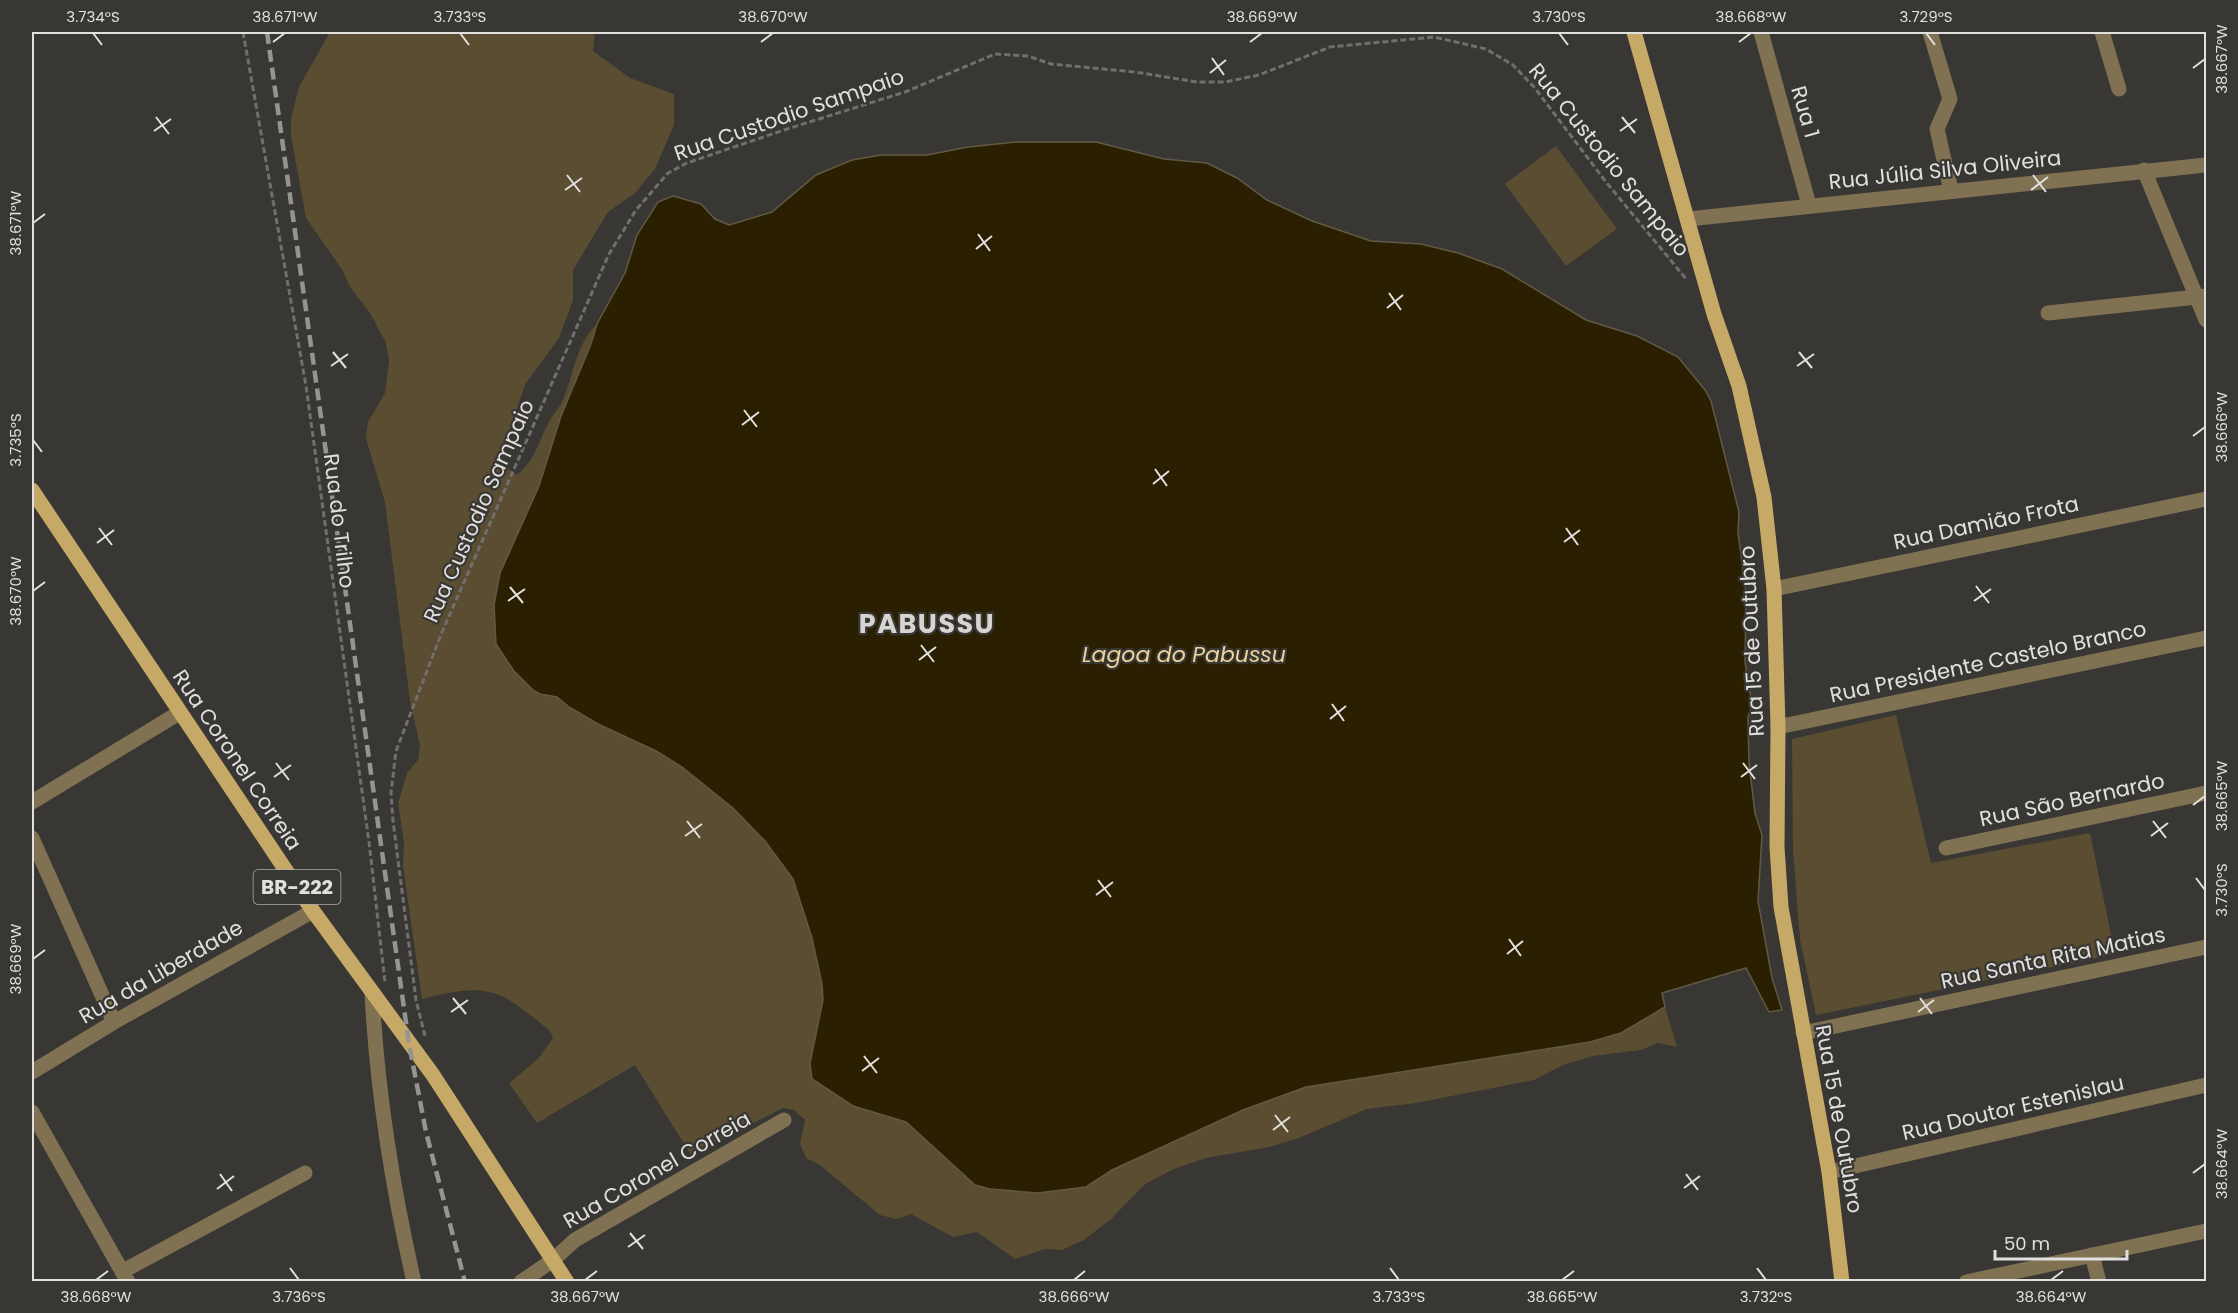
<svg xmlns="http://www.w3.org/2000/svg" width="2238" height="1313" font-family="Poppins,sans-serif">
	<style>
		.green { fill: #5a4d32 }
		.water { fill: #2b1f02; stroke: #625944; stroke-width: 1.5 }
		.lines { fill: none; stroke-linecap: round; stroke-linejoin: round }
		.path { stroke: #706f6d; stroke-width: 3; stroke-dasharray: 6 3; stroke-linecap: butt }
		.minor { stroke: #7f7152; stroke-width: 15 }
		.major { stroke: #c7a967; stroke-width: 15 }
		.rail { stroke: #959491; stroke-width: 4.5; stroke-dasharray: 12 6; stroke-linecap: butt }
		.ticks { fill: none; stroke: #e1e0de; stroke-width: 2 }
		.labels { text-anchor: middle; stroke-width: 4.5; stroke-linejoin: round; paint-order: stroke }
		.shield { fill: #383734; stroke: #aeadab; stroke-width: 1.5 }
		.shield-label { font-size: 20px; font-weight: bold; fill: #e1e0de }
		.street-label { font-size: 21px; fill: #e1e0de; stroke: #383734 }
		.water-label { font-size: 22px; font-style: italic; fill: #edd39b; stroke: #383734 }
		.district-label { font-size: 27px; font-weight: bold; letter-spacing: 1.5px; fill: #d7d5d2; stroke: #383734 }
		.neatline { fill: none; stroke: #e1e0de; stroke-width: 2 }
		.ticks-label { font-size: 15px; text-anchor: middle; fill: #e1e0de }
	</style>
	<rect width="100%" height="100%" fill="#383734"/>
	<!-- green -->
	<g class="green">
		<path d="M330 32H595L593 51 630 78 674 94V125L655 169 635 193 608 212 573 270V300L559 338 526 383 502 450C502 461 507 470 517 475 535 461 539 440 550 420 554 413 560 407 563 400 574 374 575 346 597 324L591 344 561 416 539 486 540 694 558 697 569 707 598 724 656 751 682 767 733 808 765 841 793 879 812 938 822 984 823 1000 810 1063 853 1106 906 1122 942 1153 962 1175 1085 1187 1112 1170 1243 1110 1306 1087 1590 1042 1621 1033 1665 1007 1677 1047 1658 1043 1641 1050 1593 1056 1563 1065 1534 1080 1416 1103 1367 1109 1299 1138 1269 1147 1206 1158 1174 1169 1145 1184 1111 1219 1084 1240 1062 1250 1045 1249 1015 1259 977 1232 953 1237 911 1214 896 1219 880 1215 820 1165 806 1158 800 1144 805 1120 794 1110 783 1108 691 1155 635 1065 537 1123 509 1083 538 1059 553 1038 550 1031C498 988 489 982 422 999L403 866 404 843 398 803 407 773 418 760 420 745 410 701 385 502 366 439 368 422 385 393 389 360 386 343 370 313 350 287 343 271 306 218 291 136V119L299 87Z"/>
		<polygon points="1556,146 1617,229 1566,266 1505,184"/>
		<polygon points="1896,715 1931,863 2090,833 2115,954 1816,1015 1800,940 1793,850 1792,739"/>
	</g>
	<!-- water -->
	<polygon class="water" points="1016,142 1096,142 1164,159 1207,163 1237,178 1267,200 1312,221 1371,241 1421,244 1458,253 1502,269 1586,320 1637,336 1678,357 1705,390 1711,401 1739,512 1738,532 1746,594 1745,662 1752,705 1748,717 1749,764 1755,813 1762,835 1758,901 1772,978 1782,1010 1769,1012 1746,968 1662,993 1665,1007 1621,1033 1590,1042 1306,1087 1243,1110 1112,1170 1086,1187 1038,1193 990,1189 975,1185 906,1122 853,1106 812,1079 810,1063 823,1000 822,984 812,938 793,879 765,841 733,808 682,767 656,751 598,724 569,707 557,697 540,694 533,690 514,671 496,644 494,605 500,573 539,486 561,416 591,344 597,324 625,273 637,235 658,202 673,196 701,204 715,219 729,225 772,212 816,175 852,160 881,155 927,155 968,147"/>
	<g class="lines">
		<!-- path -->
		<g class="path">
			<polyline points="243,32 306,386 369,842 385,982"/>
			<polyline points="425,1036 416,1000 393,821 391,793 396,751 442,632 609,254 636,210 668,173 687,163 784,130 905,92 995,54 1028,56 1051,64 1135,72 1197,82 1225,82 1259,75 1330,47 1434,37 1486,49 1513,65 1534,87 1606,182 1687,280"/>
		</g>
		<!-- minor -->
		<g class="minor">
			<polyline points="1761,32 1809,205"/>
			<polyline points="1930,32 1950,99 1937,129 1951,190"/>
			<polyline points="2102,32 2119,89"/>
			<polyline points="2144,170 2206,320"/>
			<polyline points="1688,219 2206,165"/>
			<polyline points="2048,313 2206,296"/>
			<polyline points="1774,589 2206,499"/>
			<polyline points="1778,727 2206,638"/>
			<polyline points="32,802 179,713"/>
			<polyline points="32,838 114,1022"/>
			<polyline points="1946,848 2206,793"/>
			<path d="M372 993C377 1091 392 1186 414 1282"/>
			<polyline points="1803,1033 2206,947"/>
			<polyline points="32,1072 114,1022 313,911"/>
			<polyline points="32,1112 128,1282"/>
			<polyline points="1829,1172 2206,1085"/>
			<polyline points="2092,1255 2099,1282"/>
			<polyline points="123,1271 305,1173"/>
			<polyline points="521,1282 553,1260 575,1240 784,1120"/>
			<polyline points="1966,1282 2206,1231"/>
		</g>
		<!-- major -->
		<g class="major">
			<polyline points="1634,32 1714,314 1739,386 1764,497 1774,589 1778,727 1777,847 1781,907 1829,1172 1842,1282"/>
			<polyline points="32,490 313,911 433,1075 567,1282"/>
		</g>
		<!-- rail -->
		<polyline class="rail" points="267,32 409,1044 426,1132 465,1282"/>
	</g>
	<!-- ticks -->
	<path class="ticks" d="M93 33 102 45M460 33 469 45M1559 33 1568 45M1926 33 1935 45M273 42 285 33M761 42 773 33M1250 42 1262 33M1739 42 1751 33M1212 58 1224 75M2193 68 2205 59M1210 73 1226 60M156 117 169 134M1622 117 1635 133M154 131 171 119M1620 131 1637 119M567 175 580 192M2033 175 2046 192M565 190 582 178M2031 190 2048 177M33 223 45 214M978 234 990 251M976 249 992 236M1389 293 1401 310M1387 308 1403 295M333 352 346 368M1799 352 1812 368M331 366 348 354M1797 366 1814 354M744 410 757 427M742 425 759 412M2193 436 2205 427M33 440 42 452M1155 469 1167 486M1153 484 1169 471M99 528 112 545M1566 528 1578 545M1564 542 1580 530M97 543 114 530M1976 586 1989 603M510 587 523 603M33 591 45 582M508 601 525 589M1974 601 1991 589M921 645 934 662M919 660 936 647M1332 704 1344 721M1330 719 1346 706M276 763 289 780M1743 763 1755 779M274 777 291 765M1741 777 1757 765M2193 805 2205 796M687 821 700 838M2153 821 2166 838M685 836 702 824M2151 836 2168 823M2196 878 2205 890M1098 880 1111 897M1096 895 1113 882M1509 939 1521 956M1507 954 1523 941M33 959 45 950M453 998 466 1014M1920 998 1932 1014M451 1012 468 1000M1918 1012 1934 1000M864 1056 877 1073M862 1071 879 1058M1275 1115 1288 1132M1273 1130 1290 1117M2193 1173 2205 1164M220 1174 232 1191M1686 1174 1698 1190M1684 1188 1700 1176M217 1189 234 1176M630 1233 643 1249M628 1247 645 1235M290 1268 299 1280M1390 1268 1399 1280M1757 1268 1766 1280M96 1280 108 1271M585 1280 597 1271M1074 1280 1085 1271M1562 1280 1574 1271M2051 1280 2063 1271"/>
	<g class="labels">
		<!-- shield labels -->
		<rect class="shield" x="253.5" y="870" width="87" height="34" rx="4.5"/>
		<g class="shield-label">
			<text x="297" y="894">BR-222</text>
		</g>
		<!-- street labels -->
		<g class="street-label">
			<text transform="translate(1805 112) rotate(74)" y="7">Rua 1</text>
			<text transform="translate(789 115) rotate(-19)" y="7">Rua Custodio Sampaio</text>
			<text transform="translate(1609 160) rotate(51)" y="7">Rua Custodio Sampaio</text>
			<text transform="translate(1945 170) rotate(-6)" y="7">Rua Júlia Silva Oliveira</text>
			<text transform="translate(479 511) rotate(-66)" y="7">Rua Custodio Sampaio</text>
			<text transform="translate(339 521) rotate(83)" y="7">Rua do Trilho</text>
			<text transform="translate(1986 523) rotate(-12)" y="7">Rua Damião Frota</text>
			<text transform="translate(1752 641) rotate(-93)" y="7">Rua 15 de Outubro</text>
			<text transform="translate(1988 662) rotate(-12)" y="7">Rua Presidente Castelo Branco</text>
			<text transform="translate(237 760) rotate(56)" y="7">Rua Coronel Correia</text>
			<text transform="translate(2072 800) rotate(-12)" y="7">Rua São Bernardo</text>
			<text transform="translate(2053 958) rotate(-12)" y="7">Rua Santa Rita Matias</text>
			<text transform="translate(161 972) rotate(-30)" y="7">Rua da Liberdade</text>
			<text transform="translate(2013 1108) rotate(-13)" y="7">Rua Doutor Estenislau</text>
			<text transform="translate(1839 1119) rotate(80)" y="7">Rua 15 de Outubro</text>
			<text transform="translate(657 1170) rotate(-30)" y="7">Rua Coronel Correia</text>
		</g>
		<!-- water labels -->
		<g class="water-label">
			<text x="1184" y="662">Lagoa do Pabussu</text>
		</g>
		<!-- district labels -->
		<g class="district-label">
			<text x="927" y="633">PABUSSU</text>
		</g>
	</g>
	<!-- border -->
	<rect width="2238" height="1313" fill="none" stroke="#383734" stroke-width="66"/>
	<!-- scale -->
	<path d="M1995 1250v9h132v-9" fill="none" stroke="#e1e0de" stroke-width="3"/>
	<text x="2004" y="1250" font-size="18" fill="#e1e0de" stroke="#383734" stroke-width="4.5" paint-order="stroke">50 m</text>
	<rect x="33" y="33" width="2172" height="1247" class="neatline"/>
	<g class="ticks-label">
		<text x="93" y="22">3.734°S</text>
		<text x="285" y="22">38.671°W</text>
		<text x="460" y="22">3.733°S</text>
		<text x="773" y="22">38.670°W</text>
		<text x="1262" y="22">38.669°W</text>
		<text x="1559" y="22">3.730°S</text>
		<text x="1751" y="22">38.668°W</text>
		<text x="1926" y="22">3.729°S</text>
		<text transform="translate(2222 59) rotate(-90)" y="5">38.667°W</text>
		<text transform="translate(16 223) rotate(-90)" y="5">38.671°W</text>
		<text transform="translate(2222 427) rotate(-90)" y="5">38.666°W</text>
		<text transform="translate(16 440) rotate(-90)" y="5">3.735°S</text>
		<text transform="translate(16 591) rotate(-90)" y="5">38.670°W</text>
		<text transform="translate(2222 796) rotate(-90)" y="5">38.665°W</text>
		<text transform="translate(2222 890) rotate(-90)" y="5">3.730°S</text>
		<text transform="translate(16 959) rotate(-90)" y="5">38.669°W</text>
		<text transform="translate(2222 1164) rotate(-90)" y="5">38.664°W</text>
		<text x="96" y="1302">38.668°W</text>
		<text x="299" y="1302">3.736°S</text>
		<text x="585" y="1302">38.667°W</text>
		<text x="1074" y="1302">38.666°W</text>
		<text x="1399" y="1302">3.733°S</text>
		<text x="1562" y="1302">38.665°W</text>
		<text x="1766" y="1302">3.732°S</text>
		<text x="2051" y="1302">38.664°W</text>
	</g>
</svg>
